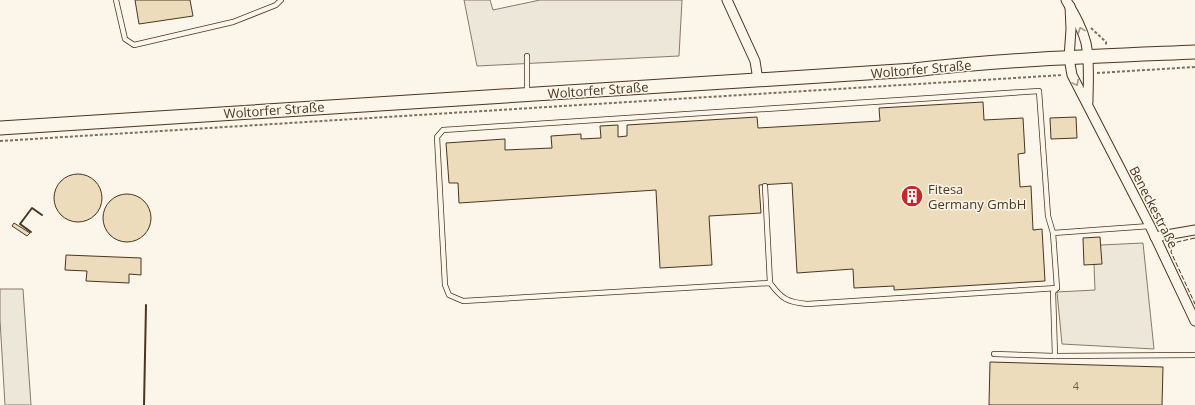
<svg xmlns="http://www.w3.org/2000/svg" width="1195" height="405" font-family="'Open Sans',sans-serif">
	<style>
		.parking { fill: #ede7d9; stroke: #887966 }
		.building { fill: #ecdcbc; stroke: #4a3520 }
		.lines { fill: none; stroke-linecap: round; stroke-linejoin: round }
		.lane-casing { stroke: #4a3520; stroke-width: 6 }
		.street-casing { stroke: #4a3520; stroke-width: 11 }
		.secondary-casing { stroke: #4a3520; stroke-width: 15 }
		.path { stroke: #7f6f5c; stroke-width: 2; stroke-dasharray: 3 2; stroke-linecap: butt }
		.lane { stroke: #fbf6e9; stroke-width: 4.5 }
		.street { stroke: #fbf6e9; stroke-width: 9 }
		.secondary { stroke: #fbf6e9; stroke-width: 13 }
		.fence { stroke: #4a3520; stroke-width: 1; stroke-dasharray: 5 2; stroke-linecap: butt }
		.wall { stroke: #4a3520; stroke-width: 2 }
		.oneway { stroke: #a29684 }
		.labels { text-anchor: middle; stroke-width: 3; stroke-linejoin: round; paint-order: stroke }
		.number-label { font-size: 11px; fill: #725f47 }
		.street-label { font-size: 13px; fill: #4a3520; stroke: #fbf6e9 }
		.poi-label { font-size: 13px; fill: #4a3520; stroke: #fbf6e9; text-anchor: start }
	</style>
	<rect width="100%" height="100%" fill="#fbf6e9"/>
	<!-- parking -->
	<g class="parking">
		<polygon points="464,0 490,0 493,10 540,0 682,0 679,56 477,66"/>
		<polygon points="1143,243 1154,349 1062,344 1057,292 1095,290 1094,264 1101,245"/>
		<polygon points="0,289 23,289 31,405 5,405 0,320"/>
	</g>
	<!-- building -->
	<g class="building">
		<polygon points="135,0 190,0 193,16 139,24"/>
		<polygon points="983,102 984,120 1023,118 1025,153 1018,154 1020,187 1031,186 1033,230 1042,229 1045,281 894,290 894,286 854,288 853,269 797,273 792,183 759,185 761,213 709,216 712,265 660,268 656,190 459,203 458,183 449,183 446,143 505,139 505,150 552,148 551,136 581,134 581,139 601,138 600,126 618,125 618,137 627,136 627,125 757,117 758,128 880,121 879,108"/>
		<polygon points="1076,117 1077,138 1051,139 1050,118"/>
		<circle cx="78" cy="198" r="24"/>
		<circle cx="127" cy="218" r="24"/>
		<polygon points="14,223 30,233 27,236 12,226"/>
		<polygon points="1100,237 1102,264 1084,265 1083,238"/>
		<polygon points="66,255 141,258 141,275 129,274 129,283 86,281 87,271 65,270"/>
		<polygon points="990,362 1163,367 1162,405 989,405"/>
	</g>
	<g class="lines">
		<!-- lane casing -->
		<g class="lane-casing">
			<g id="lane">
				<polyline points="116,0 125,39 134,45 233,22 276,5 281,0"/>
				<polyline points="527,56 527,94"/>
				<polyline points="765,186 770,283"/>
				<path d="M1053 233 1057 288 807 304C787 302 782 299 770 283L463 301 449 295 445 285 437 137 443 130 1039 91 1048 216 1053 233 1150 226"/>
				<polyline points="994,354 1055,356 1195,355"/>
				<polyline points="1055,356 1053,292 1057,288"/>
			</g>
		</g>
		<!-- street casing -->
		<g class="street-casing">
			<g id="street">
				<polyline points="727,0 755,61 758,80"/>
				<path d="M1066 0C1074 14 1082 27 1086 43 1090 62 1088 83 1088 102"/>
				<polyline points="1070,6 1071,29 1069,58 1072,75 1150,226 1195,321"/>
				<polyline points="1155,237 1195,230"/>
			</g>
		</g>
		<!-- secondary casing -->
		<g class="secondary-casing">
			<path id="secondary" d="M0 128 914 70C1007 59 1101 56 1195 52"/>
		</g>
		<!-- path -->
		<g class="path">
			<polyline points="1091,28 1106,42 1106,45"/>
			<polyline points="1097,73 1195,67"/>
			<polyline points="0,141 1063,75"/>
		</g>
		<!-- lane -->
		<use href="#lane" class="lane"/>
		<!-- street -->
		<use href="#street" class="street"/>
		<!-- secondary -->
		<use href="#secondary" class="secondary"/>
		<!-- fence -->
		<polyline class="fence" points="1195,238 1177,242 1172,247 1171,252 1195,304"/>
		<!-- wall -->
		<g class="wall">
			<polyline points="31,232 20,224 32,208 42,215"/>
			<polyline points="144,405 146,305"/>
		</g>
	</g>
	<!-- one-way arrows -->
	<defs><path id="oneway-chevron" d="M-2-3.5L2.5 0L-2 3.5" fill="none" stroke-width="1.6" stroke-linecap="round" stroke-linejoin="round"/></defs>
	<g class="oneway">
		<use href="#oneway-chevron" transform="translate(1081 30) rotate(-110)"/>
		<use href="#oneway-chevron" transform="translate(1076 83) rotate(62)"/>
	</g>
	<!-- icons -->
	<defs>
		<g id="building-disc" transform="scale(1.15)"><circle r="9.5" fill="#c62828" stroke="#fbf6e9"/><path d="M-4-6H4V6H1V3H-1V6H-4ZM-2.5-4.3h1.7v1.8h-1.7ZM.8-4.3h1.7v1.8H.8ZM-2.5-1h1.7V.8h-1.7ZM.8-1h1.7V.8H.8Z" fill="#fff"/></g>
	</defs>
	<g fill-rule="evenodd">
		<use href="#building-disc" x="912" y="196"/>
	</g>
	<g class="labels">
		<!-- number labels -->
		<g class="number-label">
			<text x="1076" y="390">4</text>
		</g>
		<!-- street labels -->
		<g class="street-label">
			<text transform="translate(921 69) rotate(-5)" y="5">Woltorfer Straße</text>
			<text transform="translate(598 90) rotate(-4)" y="5">Woltorfer Straße</text>
			<text transform="translate(274 110) rotate(-4)" y="5">Woltorfer Straße</text>
			<text transform="translate(1154 207) rotate(63)" y="5">Beneckestraße</text>
		</g>
		<!-- poi labels -->
		<g class="poi-label">
			<text x="928" y="194">Fitesa<tspan x="928" dy="15">Germany GmbH</tspan></text>
		</g>
	</g>
</svg>
